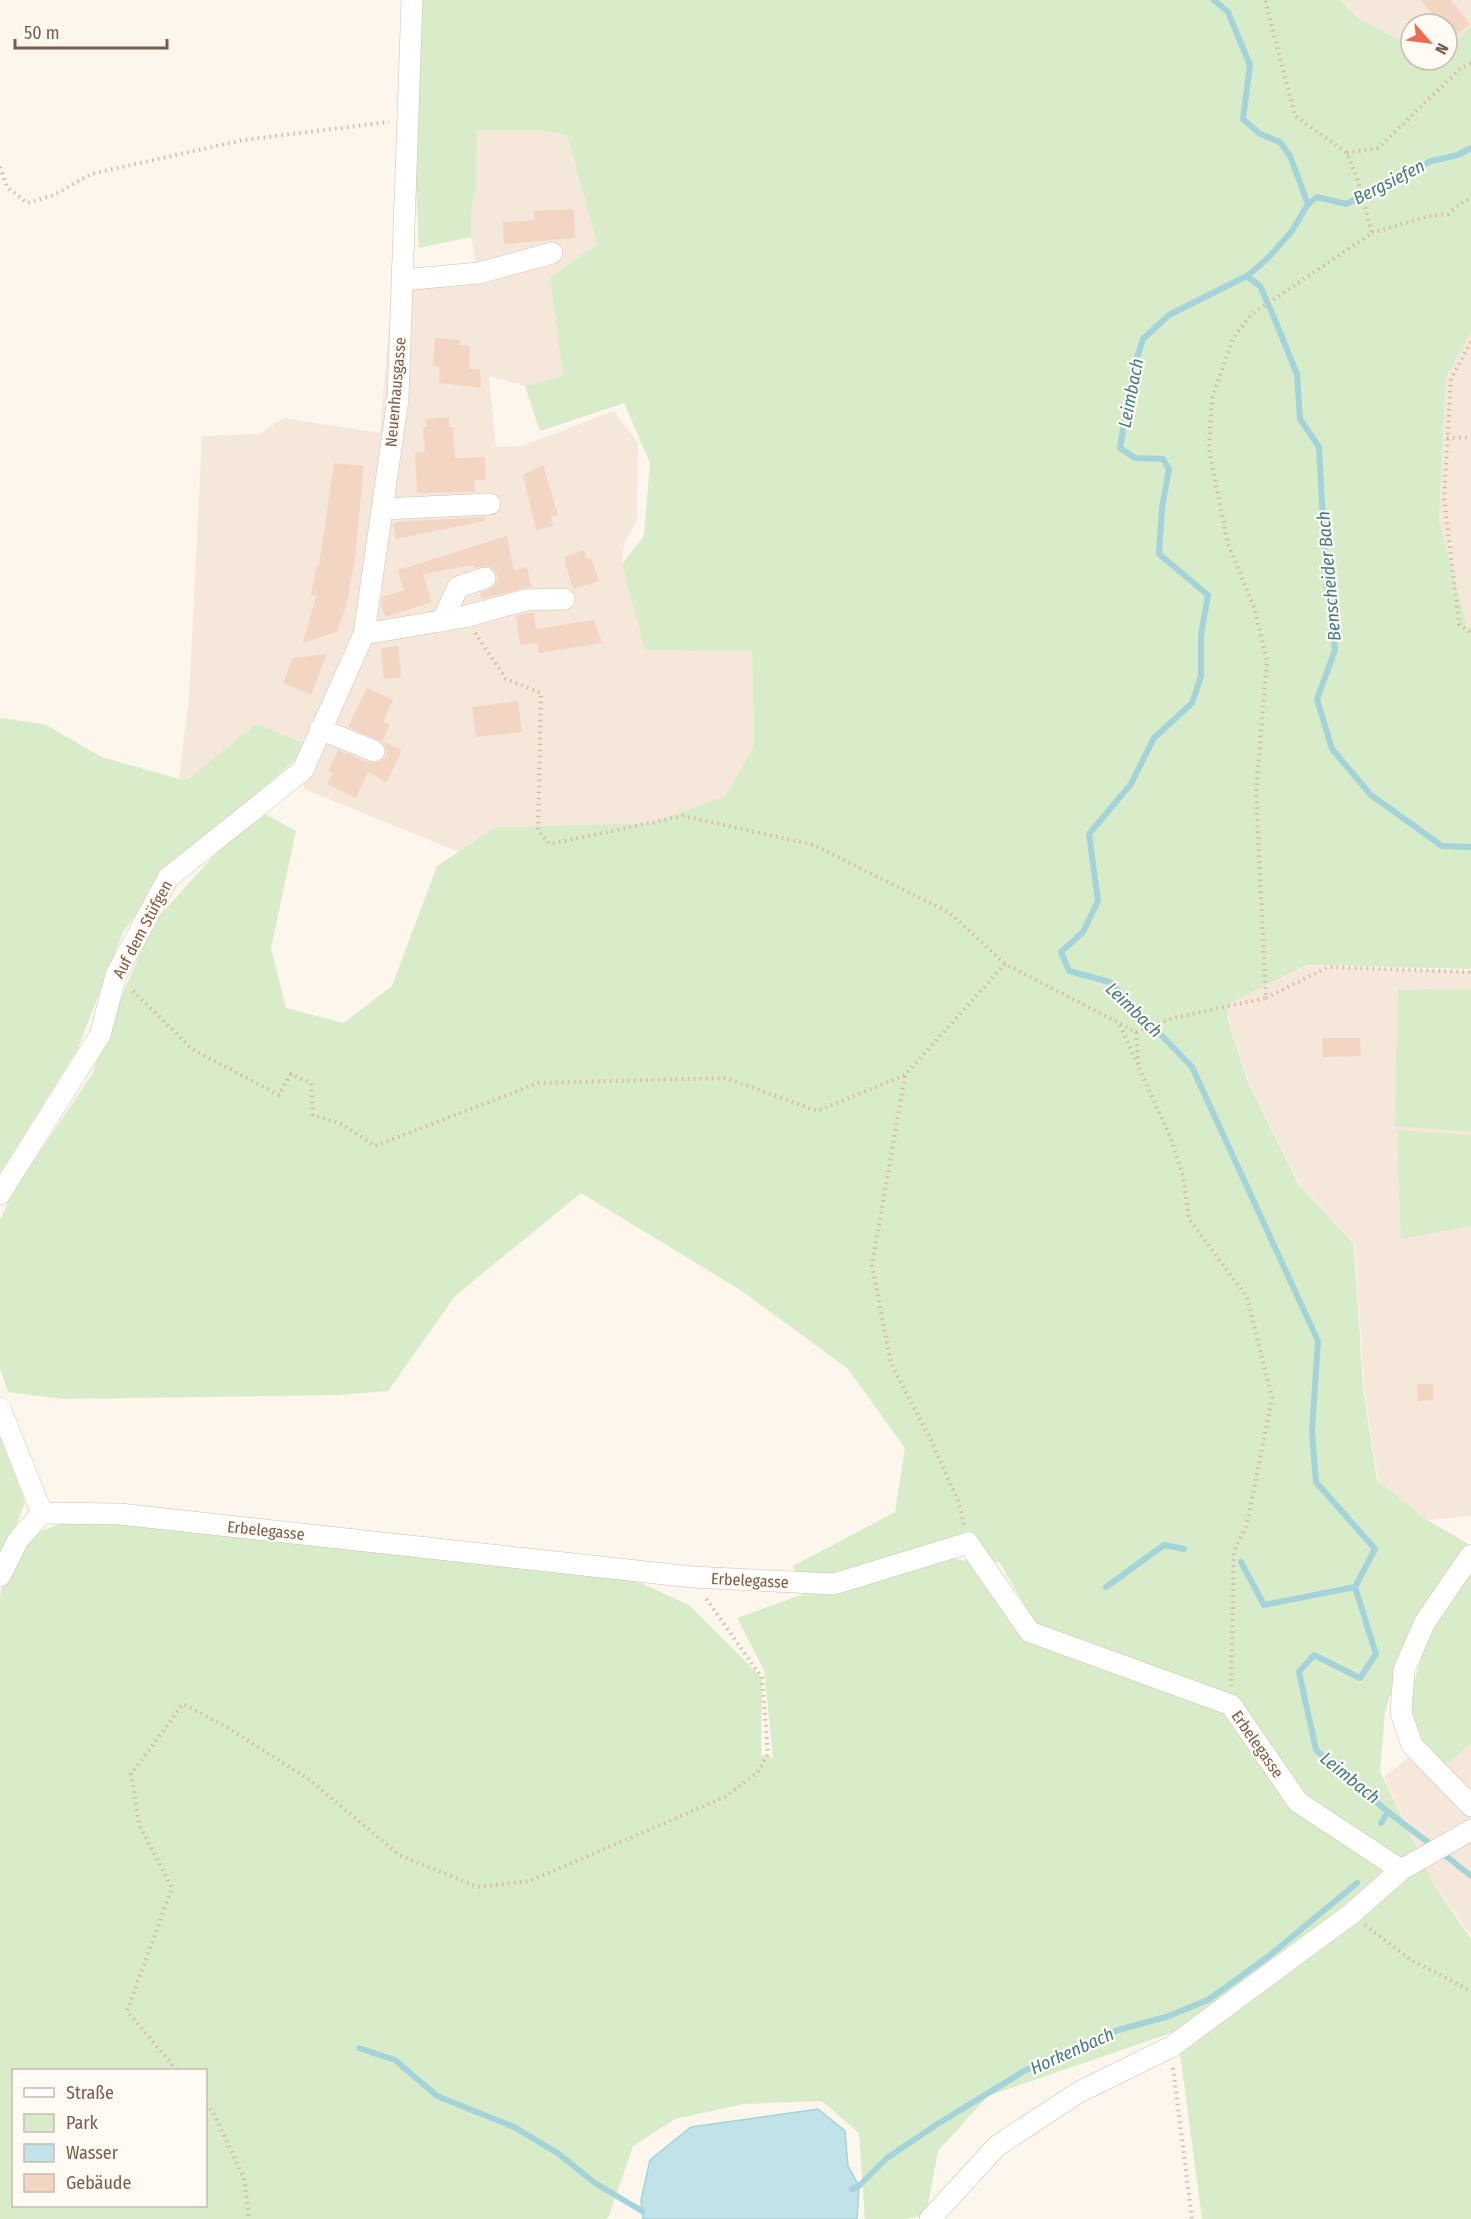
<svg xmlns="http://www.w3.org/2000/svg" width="1471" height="2219" font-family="'Fira Sans Condensed',sans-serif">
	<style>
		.residential { fill: #f5e8da }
		.green { fill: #d8ecc9; fill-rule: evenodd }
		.water { fill: #bfe3e8; stroke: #a5d3da; stroke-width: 1.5 }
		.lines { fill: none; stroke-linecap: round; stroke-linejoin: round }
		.stream { stroke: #a5d3da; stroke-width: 6 }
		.building { fill: #f3d5c3 }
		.minor-casing { stroke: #d1beb0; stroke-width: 22 }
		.path { stroke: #d9b8a5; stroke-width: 4; stroke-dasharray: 1.5 4.5; stroke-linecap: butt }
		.minor { stroke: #fff; stroke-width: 21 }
		.labels { text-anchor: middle; stroke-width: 4.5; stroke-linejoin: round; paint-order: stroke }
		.street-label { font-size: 16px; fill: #7a5c4d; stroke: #fffaf3 }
		.water-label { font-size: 18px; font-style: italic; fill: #437c86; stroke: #fffaf3 }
	</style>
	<rect width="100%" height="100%" fill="#fdf6ec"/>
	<!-- residential -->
	<g class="residential">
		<polygon points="1339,0 1471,0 1471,26 1447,50 1447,24 1411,24 1411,46 1358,18"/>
		<polygon points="477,130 538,130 567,135 597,244 550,278 563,376 525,386 489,376 496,447 522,446 614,411 638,443 637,519 624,544 622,564 752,651 754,747 725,796 650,823 496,827 459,852 304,789 301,742 256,725 187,780 179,779 189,699 202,436 259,434 284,418 380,433 392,289 476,261 471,237 472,202 476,190"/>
		<polygon points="1471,332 1471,628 1467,627 1439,520 1446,378"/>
		<polygon points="1307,966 1471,971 1471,1516 1427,1520 1378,1481 1364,1387 1355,1244 1299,1183 1249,1083 1229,1021 1229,1004"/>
		<polygon points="1471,1709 1471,1936 1436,1887 1384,1777"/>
	</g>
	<!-- green -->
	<g class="green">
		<path d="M423 0H1339L1358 18 1411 46V60H1447V50L1471 26V332L1446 378 1439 520 1467 627 1471 628V969L1307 965 1229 1004 1228 1020 1248 1082 1298 1183 1354 1244 1363 1387 1377 1480 1427 1520 1467 1543 1409 1634 1385 1712 1380 1771 1436 1888 1471 1939V2219H1202L1177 2031 988 2096 938 2151 926 2215 907 2219H865L859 2133 822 2101 744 2104 675 2119 633 2146 609 2216 606 2219H0V1600L2 1583 25 1537 73 1519 632 1579 689 1605 762 1678 761 1755 773 1758 764 1670 737 1618 812 1591 948 1557 975 1563 1044 1639 1000 1563 944 1550 798 1581 793 1566 895 1512 905 1448 848 1369 742 1291 581 1193 455 1296 388 1391 339 1395 62 1399 8 1392 0 1369V1220L11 1195 92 1074 117 1006 155 921 223 845 263 813 296 831 271 948 286 1008 343 1023 392 986 437 866 496 827 650 823 725 796 754 747 752 651 645 650 622 564 644 536 650 463 624 403 540 431 525 386 563 376 550 278 597 244 567 135 538 130H477L476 190 472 202 471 237 419 248 413 121ZM14 2070H206V2206H14Z"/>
		<polygon points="0,718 44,724 102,757 179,779 187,780 256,724 301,742 302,754 168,871 123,932 78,1048 0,1173"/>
		<polygon points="1471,989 1471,1132 1395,1126 1398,990"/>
		<polygon points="1397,1130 1471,1135 1471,1226 1401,1239"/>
		<polygon points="0,1435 25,1502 0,1569"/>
		<polygon points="1471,1568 1471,1743 1442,1768 1415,1734 1410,1697 1425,1645 1442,1608"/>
	</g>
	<!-- water -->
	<polygon class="water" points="818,2109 845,2131 848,2166 859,2186 857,2219 643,2219 641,2200 650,2160 691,2127"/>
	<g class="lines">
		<!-- stream -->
		<g class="stream">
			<polyline points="1214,0 1228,12 1250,65 1243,119 1260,134 1280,142 1290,156 1308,204 1292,231 1268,258 1247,276 1169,315 1143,339 1133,370 1120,448 1135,458 1163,459 1169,469 1162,508 1159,554 1208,595 1201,635 1201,676 1192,703 1154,738 1131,784 1089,834 1098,901 1083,932 1061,952 1069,971 1110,982 1192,1067 1318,1341 1312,1431 1316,1482 1375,1549 1355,1587 1376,1654 1360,1678 1314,1655 1299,1672 1316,1750 1388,1812 1433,1846"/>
			<polyline points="1308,204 1317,197 1346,204 1431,161 1458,155 1471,148"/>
			<polyline points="1247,276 1260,286 1273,315 1297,374 1300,419 1319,447 1326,579 1335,650 1317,699 1332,749 1371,795 1442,846 1471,847"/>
			<polyline points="1241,1562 1264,1605 1355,1587"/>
			<polyline points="1106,1587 1164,1545 1184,1549"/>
			<polyline points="1381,1823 1388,1812"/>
			<polyline points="1441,1852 1471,1876"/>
			<polyline points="359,2048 395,2060 437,2096 514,2127 559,2154 595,2183 642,2211"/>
			<polyline points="852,2189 859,2186 887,2158 939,2123 1026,2070 1118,2030 1166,2017 1208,2000 1269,1956 1357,1883"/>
		</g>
	</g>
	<!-- building -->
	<g class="building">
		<polygon points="1421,0 1451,0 1470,24 1451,39 1447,33 1447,24 1440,24"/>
		<polygon points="574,209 575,238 504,244 503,222 534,220 534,211"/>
		<polygon points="435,338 460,340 460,345 470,346 469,369 480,369 481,388 439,383 440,367 433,366"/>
		<polygon points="449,417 449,427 453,427 455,458 485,457 485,480 475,480 475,492 417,493 415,452 425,452 423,427 427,427 426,419"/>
		<polygon points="334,463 364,466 355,559 347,602 337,632 303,643 316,596 311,595 317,565 319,566"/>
		<polygon points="543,465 558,515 551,517 554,526 536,530 523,475"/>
		<polygon points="485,517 485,521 396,539 393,523 406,521"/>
		<polygon points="507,536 514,571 527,567 531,587 481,599 480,593 494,587 497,581 497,573 488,566 474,568 474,565 423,574 432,602 385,617 381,606 382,597 404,590 398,570"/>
		<polygon points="584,550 587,559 591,558 599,581 573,589 565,563 565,557"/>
		<polygon points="528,613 534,613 536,629 594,620 602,643 539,653 537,643 520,645 516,616"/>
		<polygon points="398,646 401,677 384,679 381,648"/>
		<polygon points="327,654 311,695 283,683 293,658"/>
		<polygon points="367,688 393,700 383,722 390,725 382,741 402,750 387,782 368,772 356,798 327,784 333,773 328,771 338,750 370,763 381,761 386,756 387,750 384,743 348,727"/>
		<polygon points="518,701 522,732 476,737 472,707"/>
		<polygon points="1322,1038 1360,1038 1361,1056 1323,1057"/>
		<polygon points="1417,1384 1433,1384 1433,1400 1418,1401"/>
	</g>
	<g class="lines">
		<!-- minor casing -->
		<g class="minor-casing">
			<g id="minor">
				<polyline points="402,280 479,273 552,253"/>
				<polyline points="382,509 490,504"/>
				<polyline points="442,621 458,587 485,578"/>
				<polyline points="364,634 464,617 526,600 564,599"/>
				<polyline points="320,729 374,751"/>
				<polyline points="0,1194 100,1035 116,975 168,878 303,770 364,634 398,399 412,0"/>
				<polyline points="0,1408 42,1513"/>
				<polyline points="1471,1555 1425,1622 1404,1670 1401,1713 1412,1745 1471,1806"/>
				<polyline points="0,1576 18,1540 42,1513 120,1514 692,1577 834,1584 968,1543 1030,1632 1231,1705 1298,1802 1401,1870"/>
				<polyline points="930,2219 997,2146 1079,2092 1171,2047 1351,1914 1401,1870 1471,1830"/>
			</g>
		</g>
		<!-- path -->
		<g class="path">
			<polyline points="1347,153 1378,148 1460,69 1471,63"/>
			<polyline points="0,167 7,187 27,203 54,195 91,174 243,140 389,122"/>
			<polyline points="1372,233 1429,216 1448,214 1464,201 1471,199"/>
			<polyline points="1471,342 1451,379 1444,498 1459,624 1471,633"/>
			<polyline points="1447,438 1471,437"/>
			<polyline points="475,633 506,679 541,693 538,831 550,844 683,816 814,845 950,913 1005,964 1136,1032 1139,1068 1170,1136 1183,1176 1189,1219 1247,1297 1272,1398 1247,1524 1234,1551 1231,1686"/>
			<polyline points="133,991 192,1049 279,1095 291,1074 311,1083 313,1115 342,1124 375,1146 538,1083 726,1078 817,1111 905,1075 1005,964"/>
			<polyline points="1266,998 1328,967 1471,972"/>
			<polyline points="1120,1025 1138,1065"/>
			<polyline points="1136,1032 1173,1018 1266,998 1256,792 1267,661 1254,607 1228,544 1209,450 1212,399 1233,338 1252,314 1372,233 1358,181 1347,153 1295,116 1265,0"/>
			<polyline points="905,1076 872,1266 891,1363 930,1438 959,1503 964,1525"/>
			<polyline points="1365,1925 1411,1960 1471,1991"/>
			<polyline points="1173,2068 1192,2219"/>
			<polyline points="177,2070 127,2011 172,1888 139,1824 131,1774 183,1704 228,1728 310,1780 399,1855 478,1887 530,1881 725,1797 758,1772 768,1754 762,1678 705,1597"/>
			<polyline points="206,2104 213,2112 244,2178 249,2219"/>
		</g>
		<!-- minor -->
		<use href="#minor" class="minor"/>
	</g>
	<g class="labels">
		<!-- street labels -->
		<g class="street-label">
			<text transform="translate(395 392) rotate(-85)" y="6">Neuenhausgasse</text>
			<text transform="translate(142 929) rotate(-62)" y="6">Auf dem Stüfgen</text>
			<text transform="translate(266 1530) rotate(6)" y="6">Erbelegasse</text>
			<text transform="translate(750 1580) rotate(3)" y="6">Erbelegasse</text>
			<text transform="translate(1258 1744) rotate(55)" y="6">Erbelegasse</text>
		</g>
		<!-- water labels -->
		<g class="water-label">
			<text transform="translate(1389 182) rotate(-27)" y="6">Bergsiefen</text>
			<text transform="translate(1131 393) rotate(-79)" y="6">Leimbach</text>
			<text transform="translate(1329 576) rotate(-95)" y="6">Benscheider Bach</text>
			<text transform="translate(1134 1010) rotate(44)" y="6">Leimbach</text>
			<text transform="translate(1350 1778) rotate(39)" y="6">Leimbach</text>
			<text transform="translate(1072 2051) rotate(-24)" y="6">Horkenbach</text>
		</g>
	</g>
	<!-- legend -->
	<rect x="12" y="2069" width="195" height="138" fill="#fffaf3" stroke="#cabbb1" stroke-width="1.5"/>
	<rect x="24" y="2088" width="30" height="9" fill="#ffffff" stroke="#cabbb1" stroke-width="1.5"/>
	<text x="66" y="2099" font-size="18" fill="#7a5c4d">Straße</text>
	<rect x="24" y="2114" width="30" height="18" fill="#d8ecc9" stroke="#cabbb1" stroke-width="1.5"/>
	<text x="66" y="2129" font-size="18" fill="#7a5c4d">Park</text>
	<rect x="24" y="2144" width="30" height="18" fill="#bfe3e8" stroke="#cabbb1" stroke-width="1.5"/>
	<text x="66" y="2159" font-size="18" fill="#7a5c4d">Wasser</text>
	<rect x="24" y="2174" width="30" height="18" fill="#f3d5c3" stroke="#cabbb1" stroke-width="1.5"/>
	<text x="66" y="2189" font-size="18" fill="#7a5c4d">Gebäude</text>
	<!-- north arrow -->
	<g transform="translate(1429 42) rotate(118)"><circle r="28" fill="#fffaf3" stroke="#cabbb1" stroke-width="1.5"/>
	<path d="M0-4.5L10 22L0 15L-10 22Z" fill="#e76f51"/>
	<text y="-9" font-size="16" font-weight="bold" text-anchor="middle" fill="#7a5c4d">N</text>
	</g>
	<!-- scale -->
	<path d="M15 39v9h152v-9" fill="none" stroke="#7a5c4d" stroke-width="3"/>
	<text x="24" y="39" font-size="18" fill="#7a5c4d" stroke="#fffaf3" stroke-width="4.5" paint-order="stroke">50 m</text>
</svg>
